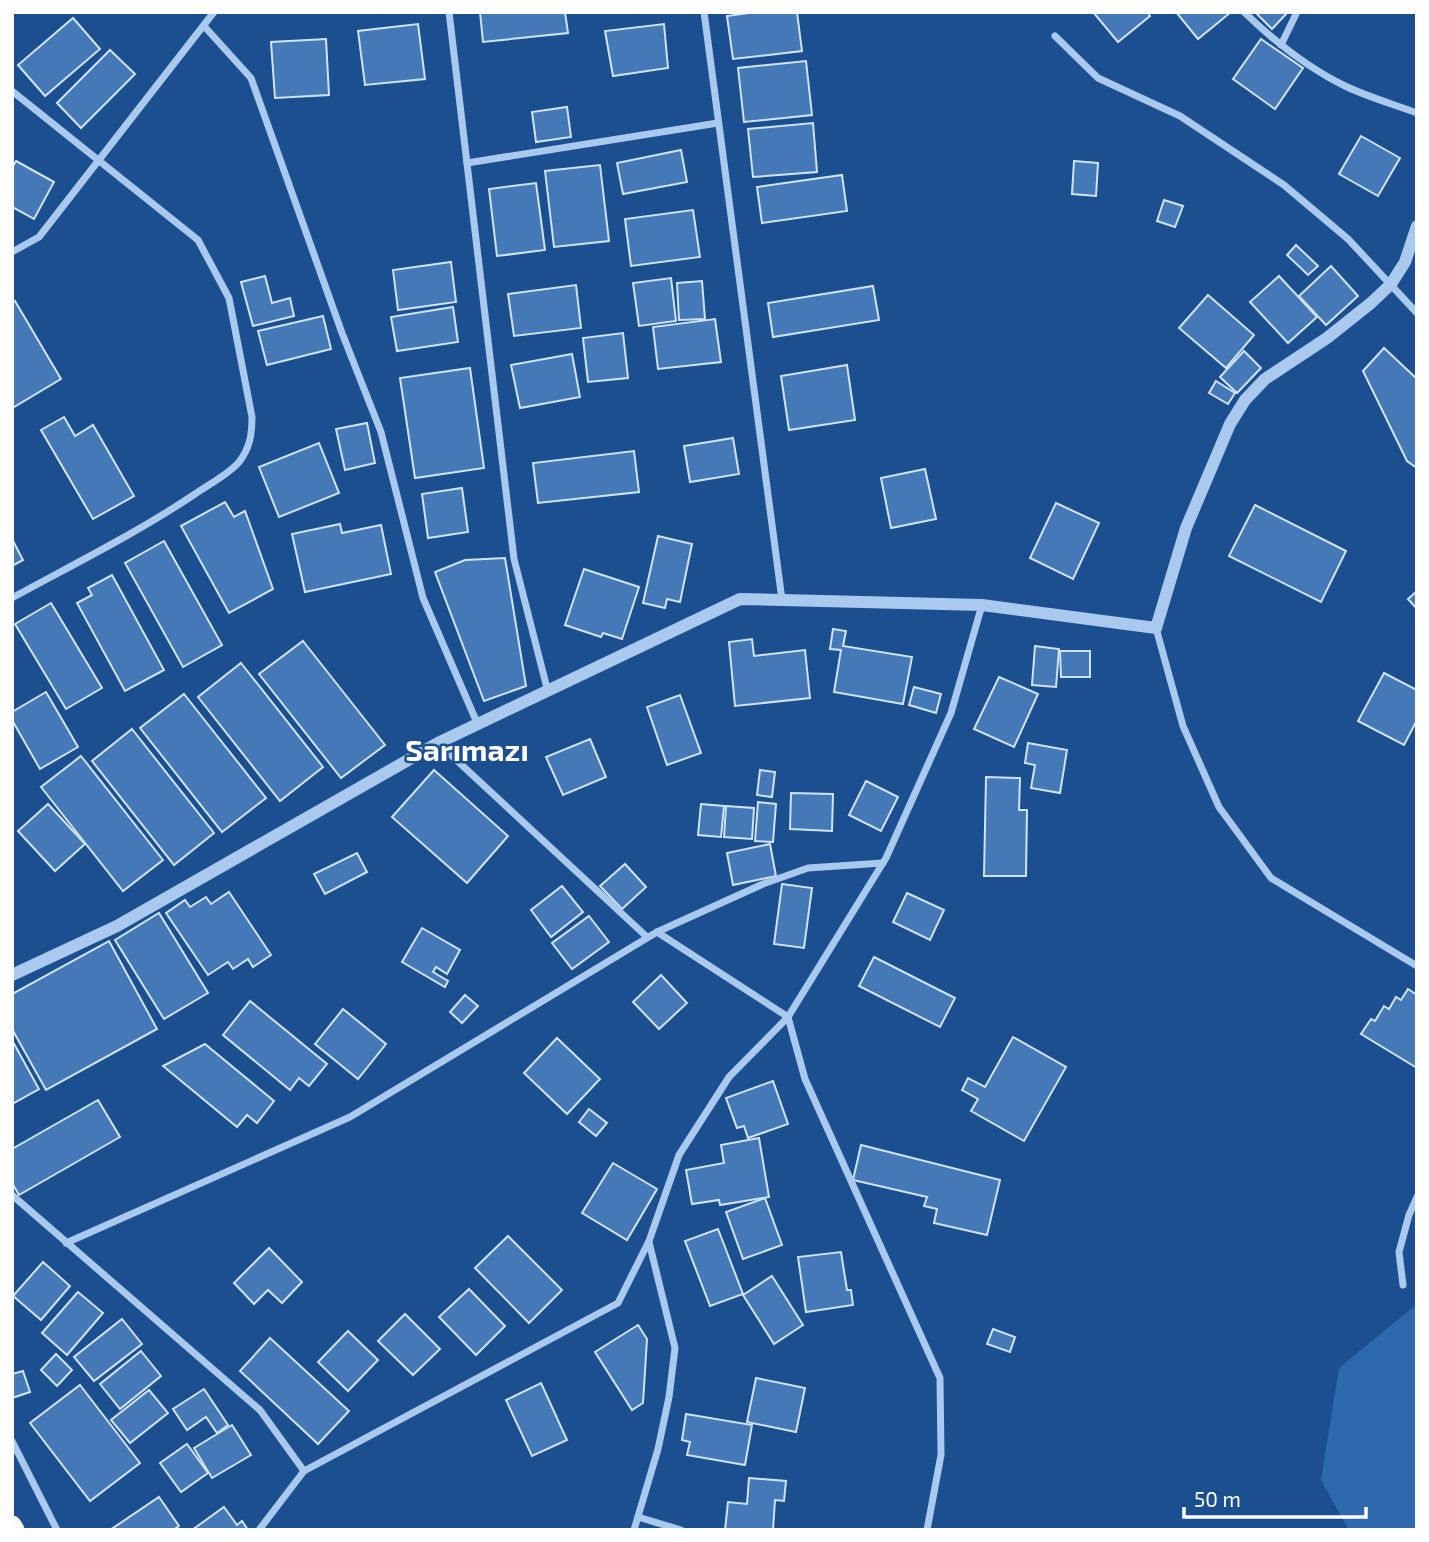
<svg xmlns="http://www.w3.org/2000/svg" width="1429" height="1542" font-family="'Exo 2',sans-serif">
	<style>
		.green { fill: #2e69ad }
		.building { fill: #4478b7; stroke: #cfe3fa; stroke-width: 2 }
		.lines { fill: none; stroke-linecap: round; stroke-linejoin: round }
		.minor { stroke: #a9c9ee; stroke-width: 7 }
		.tertiary { stroke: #a9c9ee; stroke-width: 12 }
		.trunk { stroke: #f8faff; stroke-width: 19 }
		.labels { text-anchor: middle; stroke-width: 5; stroke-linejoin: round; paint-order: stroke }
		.district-label { font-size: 30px; font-weight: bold; fill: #fff; stroke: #1b4f8f }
	</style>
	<rect width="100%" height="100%" fill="#1b4f8f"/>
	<!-- green -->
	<polygon class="green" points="1417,1304 1417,1530 1349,1530 1321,1480 1339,1368"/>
	<!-- building -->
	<g class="building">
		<polygon points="480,12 565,12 568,33 483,42"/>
		<polygon points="756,12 797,12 802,51 733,59 727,16"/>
		<polygon points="1093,12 1147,12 1150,16 1118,42"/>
		<polygon points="1176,12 1231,12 1198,39"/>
		<polygon points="1255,12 1288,12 1272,29"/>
		<polygon points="73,18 100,49 45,96 18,65"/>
		<polygon points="418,24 425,79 365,85 358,31"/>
		<polygon points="664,24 668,68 613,76 605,31"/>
		<polygon points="326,39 329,95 275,98 271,42"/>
		<polygon points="1261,39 1303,68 1275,109 1233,79"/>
		<polygon points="110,50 135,74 81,128 57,103"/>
		<polygon points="806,61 812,115 744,122 738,68"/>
		<polygon points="567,107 571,137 536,142 532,112"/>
		<polygon points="813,123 817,172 753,177 748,129"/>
		<polygon points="1361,136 1400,158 1378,196 1339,174"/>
		<polygon points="681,150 687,182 623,194 617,163"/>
		<polygon points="16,161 54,182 34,219 12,207 12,168"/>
		<polygon points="1074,161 1098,163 1096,196 1072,194"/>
		<polygon points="600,165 609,241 554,247 545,171"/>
		<polygon points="842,175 847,211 762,223 757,187"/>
		<polygon points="536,183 545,250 497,256 489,189"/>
		<polygon points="1164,200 1183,206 1175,227 1157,221"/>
		<polygon points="693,210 700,257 631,266 625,219"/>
		<polygon points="1296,245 1318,266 1308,275 1287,255"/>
		<polygon points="451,262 456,302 398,310 393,270"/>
		<polygon points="1331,266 1358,296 1326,325 1299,296"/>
		<polygon points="265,276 272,303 290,298 294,316 253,326 241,282"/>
		<polygon points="1279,276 1317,317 1288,343 1250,302"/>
		<polygon points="671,278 676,321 639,326 633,283"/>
		<polygon points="702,281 705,319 679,320 677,283"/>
		<polygon points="576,285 581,328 514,336 508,294"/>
		<polygon points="873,286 879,320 773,337 768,303"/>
		<polygon points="1208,295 1254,335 1226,368 1179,328"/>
		<polygon points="15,301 61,379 14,407 12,403 12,303"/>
		<polygon points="453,307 458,342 397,351 391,317"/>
		<polygon points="323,316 331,349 267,365 258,331"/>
		<polygon points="715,319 721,362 658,369 653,327"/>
		<polygon points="623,333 628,378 588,382 583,338"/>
		<polygon points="1384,348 1417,379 1417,468 1407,461 1363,371"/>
		<polygon points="1244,351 1261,368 1237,393 1220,377"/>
		<polygon points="572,354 580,397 520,408 511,365"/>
		<polygon points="847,365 855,420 789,430 781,376"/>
		<polygon points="470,368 484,468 415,478 400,378"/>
		<polygon points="1216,381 1235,393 1228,404 1209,393"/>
		<polygon points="64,417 75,436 93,425 134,496 93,519 41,430"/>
		<polygon points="367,423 375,463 345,470 336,429"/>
		<polygon points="733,438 739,474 690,482 684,446"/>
		<polygon points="319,443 339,493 279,517 259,467"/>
		<polygon points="634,451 639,492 538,503 533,463"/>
		<polygon points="925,469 936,519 891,528 881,478"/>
		<polygon points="462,488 468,532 428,538 422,494"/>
		<polygon points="225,502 234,517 245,511 273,589 229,613 181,526"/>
		<polygon points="1056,503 1099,523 1073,579 1030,558"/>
		<polygon points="1255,505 1346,551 1321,602 1229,556"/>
		<polygon points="340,524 342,533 381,525 391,574 305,592 292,534"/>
		<polygon points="658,536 692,544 680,602 667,599 665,608 643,603"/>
		<polygon points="12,539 23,560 12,566"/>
		<polygon points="164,541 222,645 183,667 125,563"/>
		<polygon points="505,558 526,686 484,701 435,572 465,560"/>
		<polygon points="584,569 639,587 622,639 603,633 601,637 565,625"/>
		<polygon points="112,575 164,670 125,691 77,603 92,595 88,588"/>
		<polygon points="1417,591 1417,609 1408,599"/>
		<polygon points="51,603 102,688 66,709 15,624"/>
		<polygon points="833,629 846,631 843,646 912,657 903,704 834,692 841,650 830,649"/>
		<polygon points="752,639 754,656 805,650 810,698 735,706 729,642"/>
		<polygon points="303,641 385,745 341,778 259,674"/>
		<polygon points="1035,646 1059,649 1056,687 1032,685"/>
		<polygon points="1060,651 1090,651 1090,677 1061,677"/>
		<polygon points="241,663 323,767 280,801 198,697"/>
		<polygon points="1384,673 1417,690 1417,720 1404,745 1358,721"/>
		<polygon points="999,677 1038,694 1014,747 974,729"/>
		<polygon points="914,687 941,694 936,713 909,705"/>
		<polygon points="46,692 78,747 40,769 12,720 12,712"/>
		<polygon points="184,694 266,798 222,832 140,728"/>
		<polygon points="680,695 701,753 667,765 647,707"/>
		<polygon points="132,729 214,833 174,865 92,761"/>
		<polygon points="590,739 606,777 563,795 546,757"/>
		<polygon points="1028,743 1067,750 1060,793 1031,788 1035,765 1025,763"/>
		<polygon points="81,756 163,860 123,891 41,787"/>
		<polygon points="434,770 508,836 467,883 392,817"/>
		<polygon points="760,770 775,772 772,797 757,795"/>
		<polygon points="986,777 1020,778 1019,810 1027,810 1026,876 984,876"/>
		<polygon points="866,781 898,797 881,831 849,815"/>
		<polygon points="791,793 833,794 832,831 790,829"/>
		<polygon points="758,802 776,804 773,842 755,841"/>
		<polygon points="48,804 85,844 55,871 18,831"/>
		<polygon points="701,804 724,806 721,837 698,835"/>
		<polygon points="726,806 754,808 752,839 724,837"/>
		<polygon points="770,844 776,876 733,885 727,853"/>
		<polygon points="357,853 367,872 325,894 314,874"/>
		<polygon points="625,864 646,887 622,909 600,886"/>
		<polygon points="782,884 812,888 804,948 774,944"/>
		<polygon points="562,886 583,912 551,937 531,910"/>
		<polygon points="229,892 271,955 253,967 248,959 233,969 228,962 208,975 166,913 185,900 190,907 206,897 211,904"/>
		<polygon points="907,893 944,910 930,940 893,922"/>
		<polygon points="159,913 208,993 164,1019 115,940"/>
		<polygon points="589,916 609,942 572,969 552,943"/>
		<polygon points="422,928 460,950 447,974 436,967 433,972 448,981 445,987 402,962"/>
		<polygon points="109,941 157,1029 46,1090 12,1029 12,994"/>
		<polygon points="874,957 955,998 940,1027 859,986"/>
		<polygon points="661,975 687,1003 659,1029 633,1002"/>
		<polygon points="1408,989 1417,995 1417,1068 1361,1034 1371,1019 1375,1021 1384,1006 1389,1009 1396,997 1401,1000"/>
		<polygon points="465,995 478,1006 462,1023 450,1012"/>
		<polygon points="250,1001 327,1064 309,1086 299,1078 290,1090 223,1035"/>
		<polygon points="343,1009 386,1044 358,1079 315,1044"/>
		<polygon points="1013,1037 1066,1067 1024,1141 971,1111 978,1099 962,1090 968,1078 985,1087"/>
		<polygon points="557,1038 600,1079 567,1114 524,1073"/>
		<polygon points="12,1040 39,1089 12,1104"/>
		<polygon points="205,1044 274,1101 257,1123 247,1115 237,1127 163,1066"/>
		<polygon points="773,1081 788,1124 748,1138 744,1126 737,1128 726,1098"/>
		<polygon points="98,1100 120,1137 19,1195 12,1183 12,1149"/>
		<polygon points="589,1109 607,1123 596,1136 579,1122"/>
		<polygon points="759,1138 769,1197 720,1205 719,1200 692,1204 686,1170 724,1163 721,1145"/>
		<polygon points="861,1145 1000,1180 987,1235 934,1223 937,1209 924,1206 927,1197 853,1180"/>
		<polygon points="613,1163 657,1189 627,1240 582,1213"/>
		<polygon points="765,1198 782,1245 743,1259 726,1212"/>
		<polygon points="718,1229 743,1294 710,1306 685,1241"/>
		<polygon points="508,1236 562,1290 529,1323 475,1268"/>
		<polygon points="269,1248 302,1282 282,1303 268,1290 254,1304 234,1283"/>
		<polygon points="841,1252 847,1290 851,1290 853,1305 806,1312 798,1257"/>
		<polygon points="43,1262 70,1286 41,1320 13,1296"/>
		<polygon points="772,1276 803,1325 774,1344 743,1295"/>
		<polygon points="469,1289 505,1326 476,1355 439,1317"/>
		<polygon points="78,1292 103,1313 67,1355 42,1333"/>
		<polygon points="405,1314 440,1349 413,1375 378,1341"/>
		<polygon points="122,1319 142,1344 94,1381 74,1357"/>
		<polygon points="638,1325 647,1339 643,1403 632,1410 595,1352"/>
		<polygon points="993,1329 1015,1337 1010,1352 987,1344"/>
		<polygon points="348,1331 378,1360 348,1391 318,1362"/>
		<polygon points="270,1338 349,1411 318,1444 240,1371"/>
		<polygon points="141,1351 161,1376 120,1409 100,1384"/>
		<polygon points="56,1354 72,1370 57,1386 41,1370"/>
		<polygon points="23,1371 30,1392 12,1398 12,1374"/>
		<polygon points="756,1378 805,1388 796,1432 747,1422"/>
		<polygon points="541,1383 567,1440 532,1456 506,1400"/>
		<polygon points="80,1385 140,1463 90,1501 30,1423"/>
		<polygon points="204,1389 228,1425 217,1433 206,1417 187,1430 173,1409"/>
		<polygon points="149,1390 168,1413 130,1443 111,1420"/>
		<polygon points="686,1414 752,1425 745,1465 687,1455 690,1442 682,1440"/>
		<polygon points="232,1425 251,1455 212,1478 194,1448"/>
		<polygon points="187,1444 208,1473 181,1492 160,1463"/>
		<polygon points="749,1478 786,1481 784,1501 775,1500 773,1530 725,1530 728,1502 747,1504"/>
		<polygon points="159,1497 179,1526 173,1530 110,1530"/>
		<polygon points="224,1507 237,1525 242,1521 248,1530 192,1530"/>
	</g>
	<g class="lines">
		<!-- minor -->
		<g class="minor">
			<polyline points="449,12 514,559 548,692"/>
			<polyline points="704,12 782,600"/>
			<path d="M1244 12C1274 41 1308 68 1345 86 1368 97 1393 104 1417 113"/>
			<polyline points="204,26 251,78 342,333 381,432 423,598 478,725"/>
			<polyline points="1055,36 1098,78 1180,116 1284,185 1348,239 1417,313"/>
			<polyline points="1281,45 1297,12"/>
			<path d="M12 91 198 240 229 298 252 417C252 434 250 448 239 462 228 475 209 484 195 494 137 533 74 564 12 598"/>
			<polyline points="467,163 718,123"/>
			<polyline points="12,252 39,237 214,12"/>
			<polyline points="1156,628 1183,726 1219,807 1271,878 1417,966"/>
			<polyline points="438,743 647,937"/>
			<polyline points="12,1195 260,1410 304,1471"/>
			<polyline points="66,1243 350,1117 657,932 763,884 808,868 883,863"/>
			<polyline points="1403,1285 1399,1252 1409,1215 1417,1197"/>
			<polyline points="12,1441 57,1530"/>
			<polyline points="638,1517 681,1530"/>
			<polyline points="259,1530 304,1471 618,1303 649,1241 679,1155 729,1077 788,1017 657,932"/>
			<polyline points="634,1530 658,1449 669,1397 675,1348 649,1242"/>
			<polyline points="927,1530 941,1455 940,1378 805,1079 788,1017 886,858 951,713 982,605"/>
		</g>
		<!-- tertiary -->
		<polyline class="tertiary" points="12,975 117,926 438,743 740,599 982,605 1156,628 1186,528 1230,424 1245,400 1265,379 1327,338 1371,303 1391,284 1405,262 1417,226"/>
		<!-- trunk -->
		<polyline class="trunk" points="12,1525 15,1530"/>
	</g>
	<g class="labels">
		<!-- district labels -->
		<g class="district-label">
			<text x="467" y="761">Sarımazı</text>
		</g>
	</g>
	<!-- border -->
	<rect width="1429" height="1542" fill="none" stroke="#ffffff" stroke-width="28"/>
	<!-- scale -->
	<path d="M1184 1507v10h182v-10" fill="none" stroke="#ffffff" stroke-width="3.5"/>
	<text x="1194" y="1507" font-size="21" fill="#ffffff" stroke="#1b4f8f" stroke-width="5" paint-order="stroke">50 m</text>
</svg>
